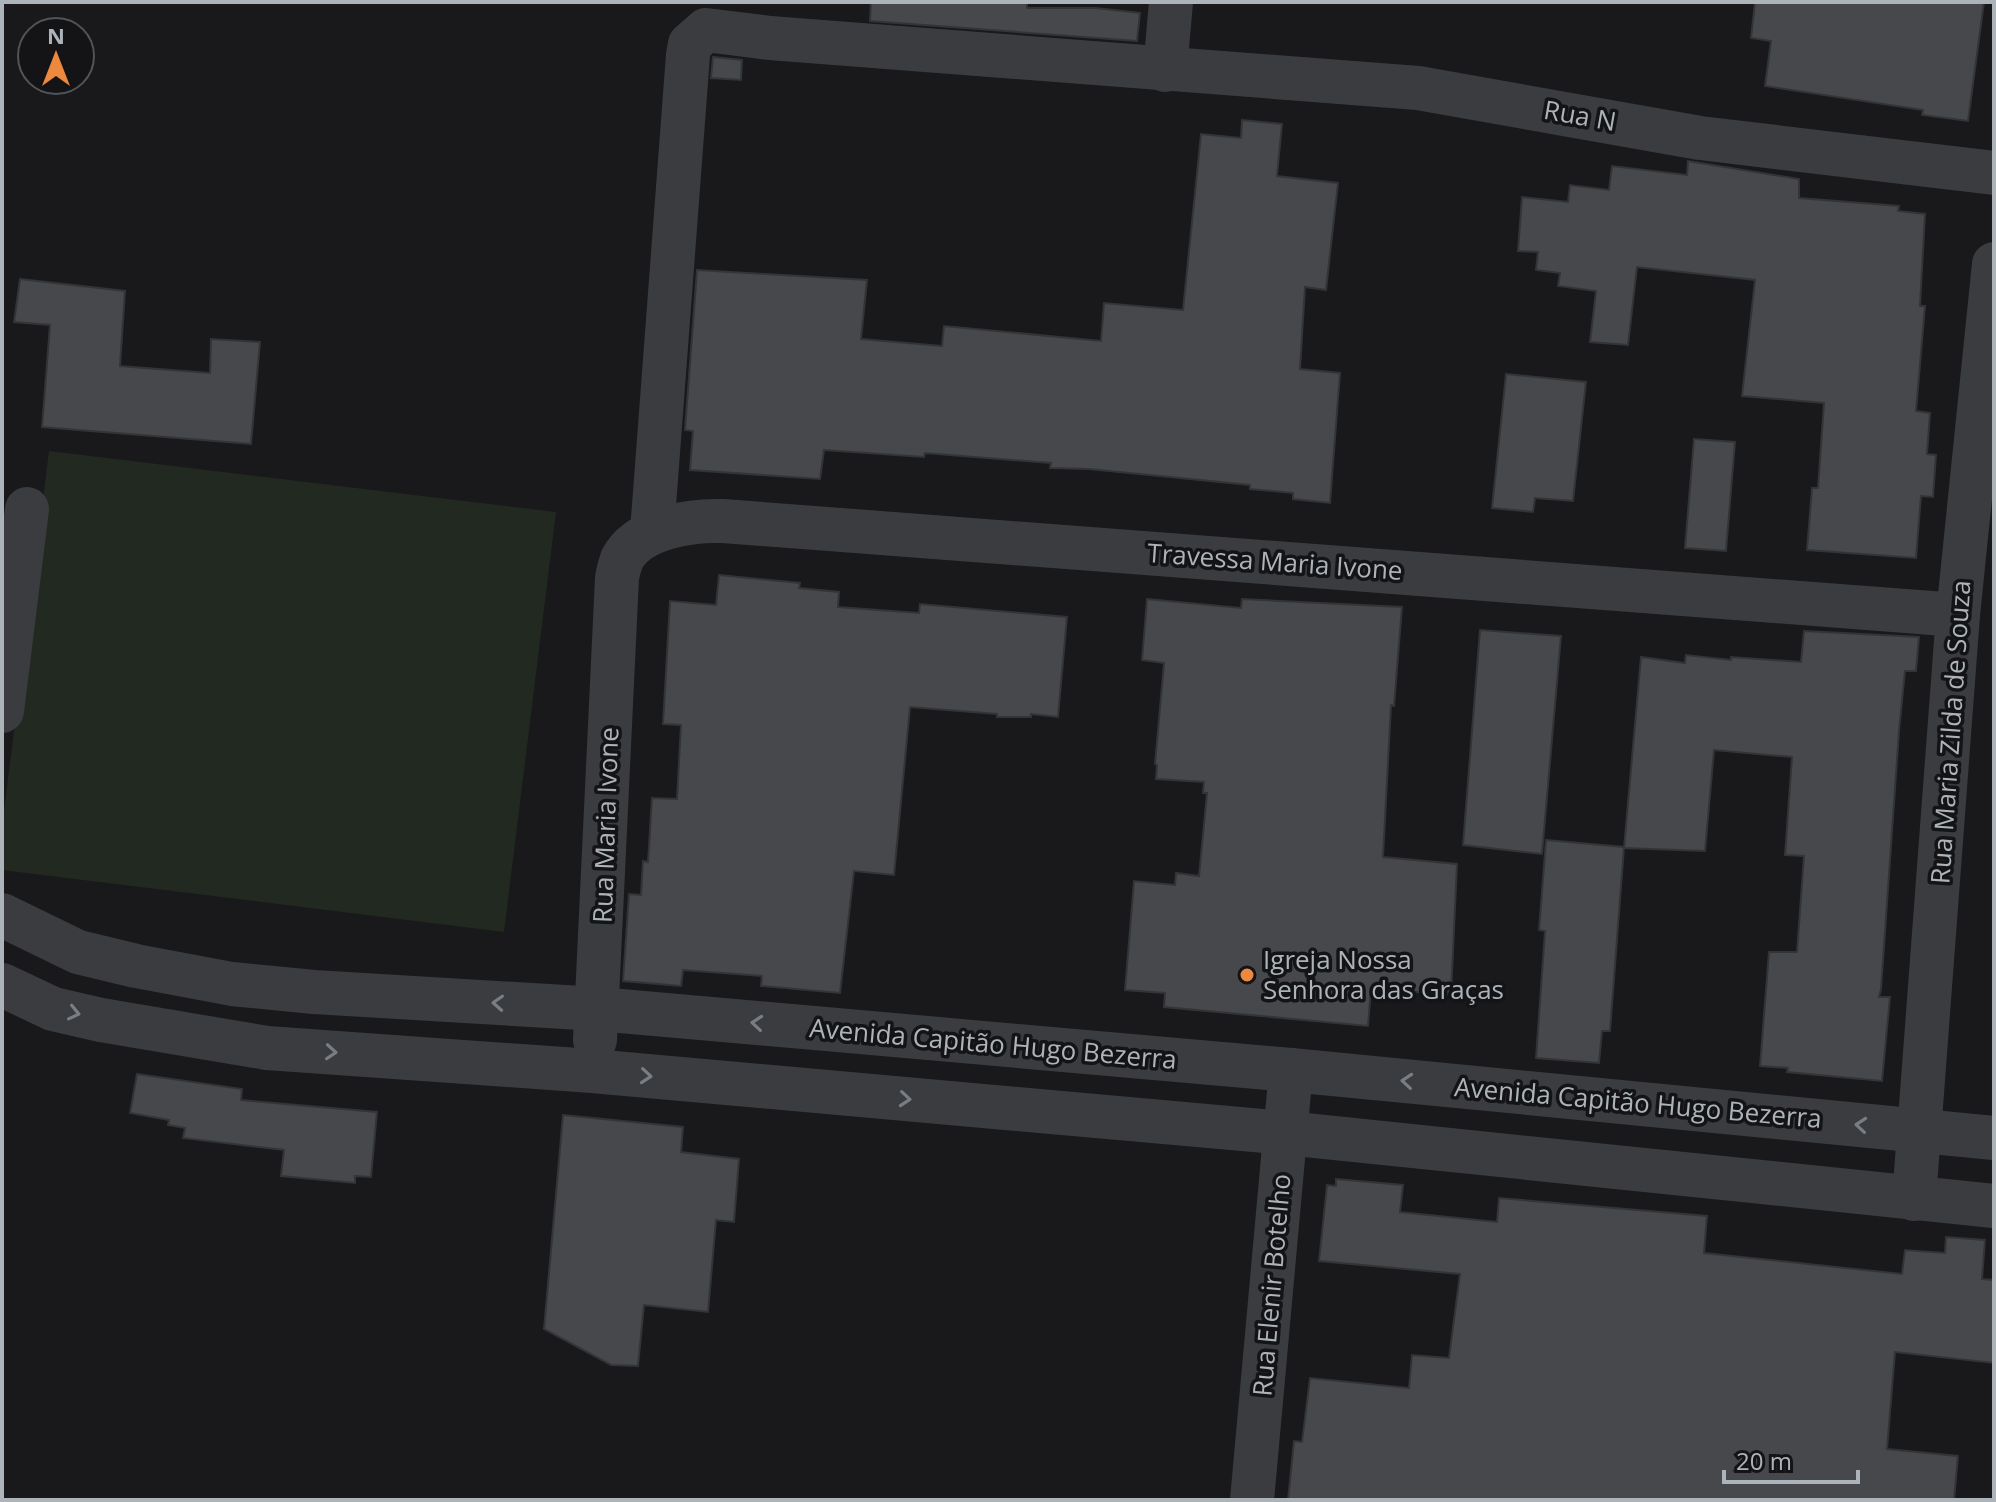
<svg xmlns="http://www.w3.org/2000/svg" width="1996" height="1502" font-family="'Open Sans',sans-serif">
	<style>
		.green { fill: #222921 }
		.building { fill: #46484b; stroke: #333437; stroke-width: 2 }
		.lines { fill: none; stroke-linecap: round; stroke-linejoin: round }
		.minor { stroke: #3a3c40; stroke-width: 44 }
		.oneway { stroke: #797e83 }
		.poi-dot { fill: #ed883f; stroke: #141416; stroke-width: 3 }
		.labels { text-anchor: middle; stroke-width: 7; stroke-linejoin: round; paint-order: stroke }
		.street-label { font-size: 26px; fill: #acb4ba; stroke: #141416 }
		.poi-label { font-size: 26px; fill: #acb4ba; stroke: #141416; text-anchor: start }
	</style>
	<rect width="100%" height="100%" fill="#19191b"/>
	<!-- green -->
	<polygon class="green" points="49,451 556,512 504,932 2,870 2,827"/>
	<!-- building -->
	<g class="building">
		<polygon points="871,2 1027,2 1027,8 1096,8 1140,13 1137,41 870,21"/>
		<polygon points="1755,2 1984,2 1968,121 1922,115 1923,110 1765,86 1771,41 1751,38"/>
		<polygon points="713,57 742,60 741,80 711,78"/>
		<polygon points="1242,120 1282,124 1277,176 1338,183 1326,290 1305,287 1300,369 1340,373 1330,503 1293,499 1293,493 1250,489 1250,485 1089,469 1050,468 1051,463 925,453 924,457 824,450 820,479 690,470 693,431 685,430 697,270 867,280 861,339 942,346 944,326 1101,341 1104,303 1183,310 1201,134 1241,138"/>
		<polygon points="1688,161 1799,179 1799,198 1899,206 1898,211 1925,214 1920,306 1925,306 1916,411 1930,413 1927,454 1936,455 1933,497 1921,496 1916,558 1807,550 1812,488 1818,488 1824,403 1742,396 1755,280 1637,267 1628,345 1590,342 1596,291 1558,286 1560,273 1536,270 1538,252 1518,251 1522,197 1568,202 1570,185 1609,190 1612,166 1687,175"/>
		<polygon points="20,279 125,291 120,366 210,373 211,339 260,342 251,444 42,427 50,325 14,322"/>
		<polygon points="1506,374 1586,382 1573,501 1535,498 1533,512 1492,508"/>
		<polygon points="1694,439 1735,442 1726,551 1685,548"/>
		<polygon points="719,575 800,583 799,588 839,592 838,607 919,613 920,604 1067,617 1058,717 1031,714 1031,717 997,717 997,714 910,707 894,875 854,871 840,993 761,986 762,976 683,970 681,986 623,981 629,894 641,895 643,861 648,862 652,798 677,799 681,725 663,724 670,601 716,605"/>
		<polygon points="1147,599 1241,608 1242,599 1402,607 1394,706 1391,705 1383,857 1457,864 1451,995 1371,988 1368,1026 1164,1007 1165,993 1125,990 1134,881 1175,885 1176,873 1199,876 1207,793 1203,793 1204,782 1156,779 1157,765 1155,764 1164,663 1142,660"/>
		<polygon points="1480,630 1561,636 1542,854 1463,845"/>
		<polygon points="1804,631 1919,637 1916,671 1905,671 1899,731 1881,989 1879,997 1890,997 1882,1081 1787,1072 1788,1068 1760,1066 1769,952 1797,952 1804,856 1785,855 1792,757 1714,750 1705,851 1624,848 1641,657 1685,663 1686,655 1731,660 1731,657 1801,662"/>
		<polygon points="1546,840 1624,847 1610,1031 1602,1031 1599,1063 1536,1058 1545,931 1539,930"/>
		<polygon points="137,1074 242,1089 241,1100 377,1112 371,1177 355,1176 355,1183 281,1176 284,1150 183,1138 185,1128 168,1125 169,1120 130,1113"/>
		<polygon points="563,1115 683,1127 681,1152 739,1159 734,1222 716,1220 708,1312 644,1305 638,1366 611,1365 544,1329"/>
		<polygon points="1336,1179 1403,1185 1400,1212 1497,1222 1499,1198 1707,1216 1704,1253 1902,1274 1905,1250 1945,1253 1946,1237 1985,1240 1982,1279 1994,1280 1994,1363 1895,1352 1887,1449 1958,1456 1954,1500 1288,1500 1294,1441 1302,1442 1310,1378 1409,1388 1412,1355 1449,1358 1460,1274 1319,1261 1327,1185 1336,1186"/>
	</g>
	<g class="lines">
		<!-- minor -->
		<g class="minor">
			<polyline points="1165,70 1171,2"/>
			<polyline points="652,532 688,55 690,44 706,30 770,38 1418,88 1700,138 1994,173"/>
			<polyline points="2,711 27,509"/>
			<polyline points="2,915 78,952 136,966 232,984 314,992 598,1009 1291,1070 1994,1138"/>
			<polyline points="2,985 53,1009 101,1020 267,1048 592,1071 1286,1133 1994,1206"/>
			<path d="M595 1040 617 578C618 572 620 565 622 559 639 527 691 520 723 521L1958 615"/>
			<polyline points="1914,1199 1958,615 1994,264"/>
			<polyline points="1252,1500 1291,1070"/>
		</g>
	</g>
	<!-- one-way arrows -->
	<defs><path id="oneway-chevron" d="M-2-3.5L2.5 0L-2 3.5" fill="none" stroke-width="1.6" stroke-linecap="round" stroke-linejoin="round" transform="scale(2)"/></defs>
	<g class="oneway">
		<use href="#oneway-chevron" transform="translate(498 1003) rotate(-177)"/>
		<use href="#oneway-chevron" transform="translate(74 1013) rotate(13)"/>
		<use href="#oneway-chevron" transform="translate(757 1023) rotate(-175)"/>
		<use href="#oneway-chevron" transform="translate(331 1052) rotate(4)"/>
		<use href="#oneway-chevron" transform="translate(646 1076) rotate(5)"/>
		<use href="#oneway-chevron" transform="translate(1407 1081) rotate(-175)"/>
		<use href="#oneway-chevron" transform="translate(905 1099) rotate(5)"/>
		<use href="#oneway-chevron" transform="translate(1861 1125) rotate(-175)"/>
	</g>
	<!-- markers -->
	<circle class="poi-dot" cx="1247" cy="975" r="8"/>
	<g class="labels">
		<!-- street labels -->
		<g class="street-label">
			<text transform="translate(1580 116) rotate(10)" y="9">Rua N</text>
			<text transform="translate(1275 562) rotate(4)" y="9">Travessa Maria Ivone</text>
			<text transform="translate(1951 732) rotate(-86)" y="9">Rua Maria Zilda de Souza</text>
			<text transform="translate(606 825) rotate(-88)" y="9">Rua Maria Ivone</text>
			<text transform="translate(993 1044) rotate(5)" y="9">Avenida Capitão Hugo Bezerra</text>
			<text transform="translate(1638 1103) rotate(5)" y="9">Avenida Capitão Hugo Bezerra</text>
			<text transform="translate(1272 1285) rotate(-85)" y="9">Rua Elenir Botelho</text>
		</g>
		<!-- poi labels -->
		<g class="poi-label">
			<text x="1263" y="969">Igreja Nossa<tspan x="1263" dy="30">Senhora das Graças</tspan></text>
		</g>
	</g>
	<!-- border -->
	<rect width="1996" height="1502" fill="none" stroke="#acb4ba" stroke-width="8"/>
	<!-- north arrow -->
	<g transform="translate(56 56)"><circle r="38" fill="#141416" stroke="#515458" stroke-width="2"/>
	<path d="M0-6L14 30L0 20L-14 30Z" fill="#ed883f"/>
	<text y="-12" font-size="22" font-weight="bold" text-anchor="middle" fill="#acb4ba">N</text>
	</g>
	<!-- scale -->
	<path d="M1724 1470v12h134v-12" fill="none" stroke="#acb4ba" stroke-width="4"/>
	<text x="1736" y="1470" font-size="24" fill="#acb4ba" stroke="#141416" stroke-width="6" paint-order="stroke">20 m</text>
</svg>
